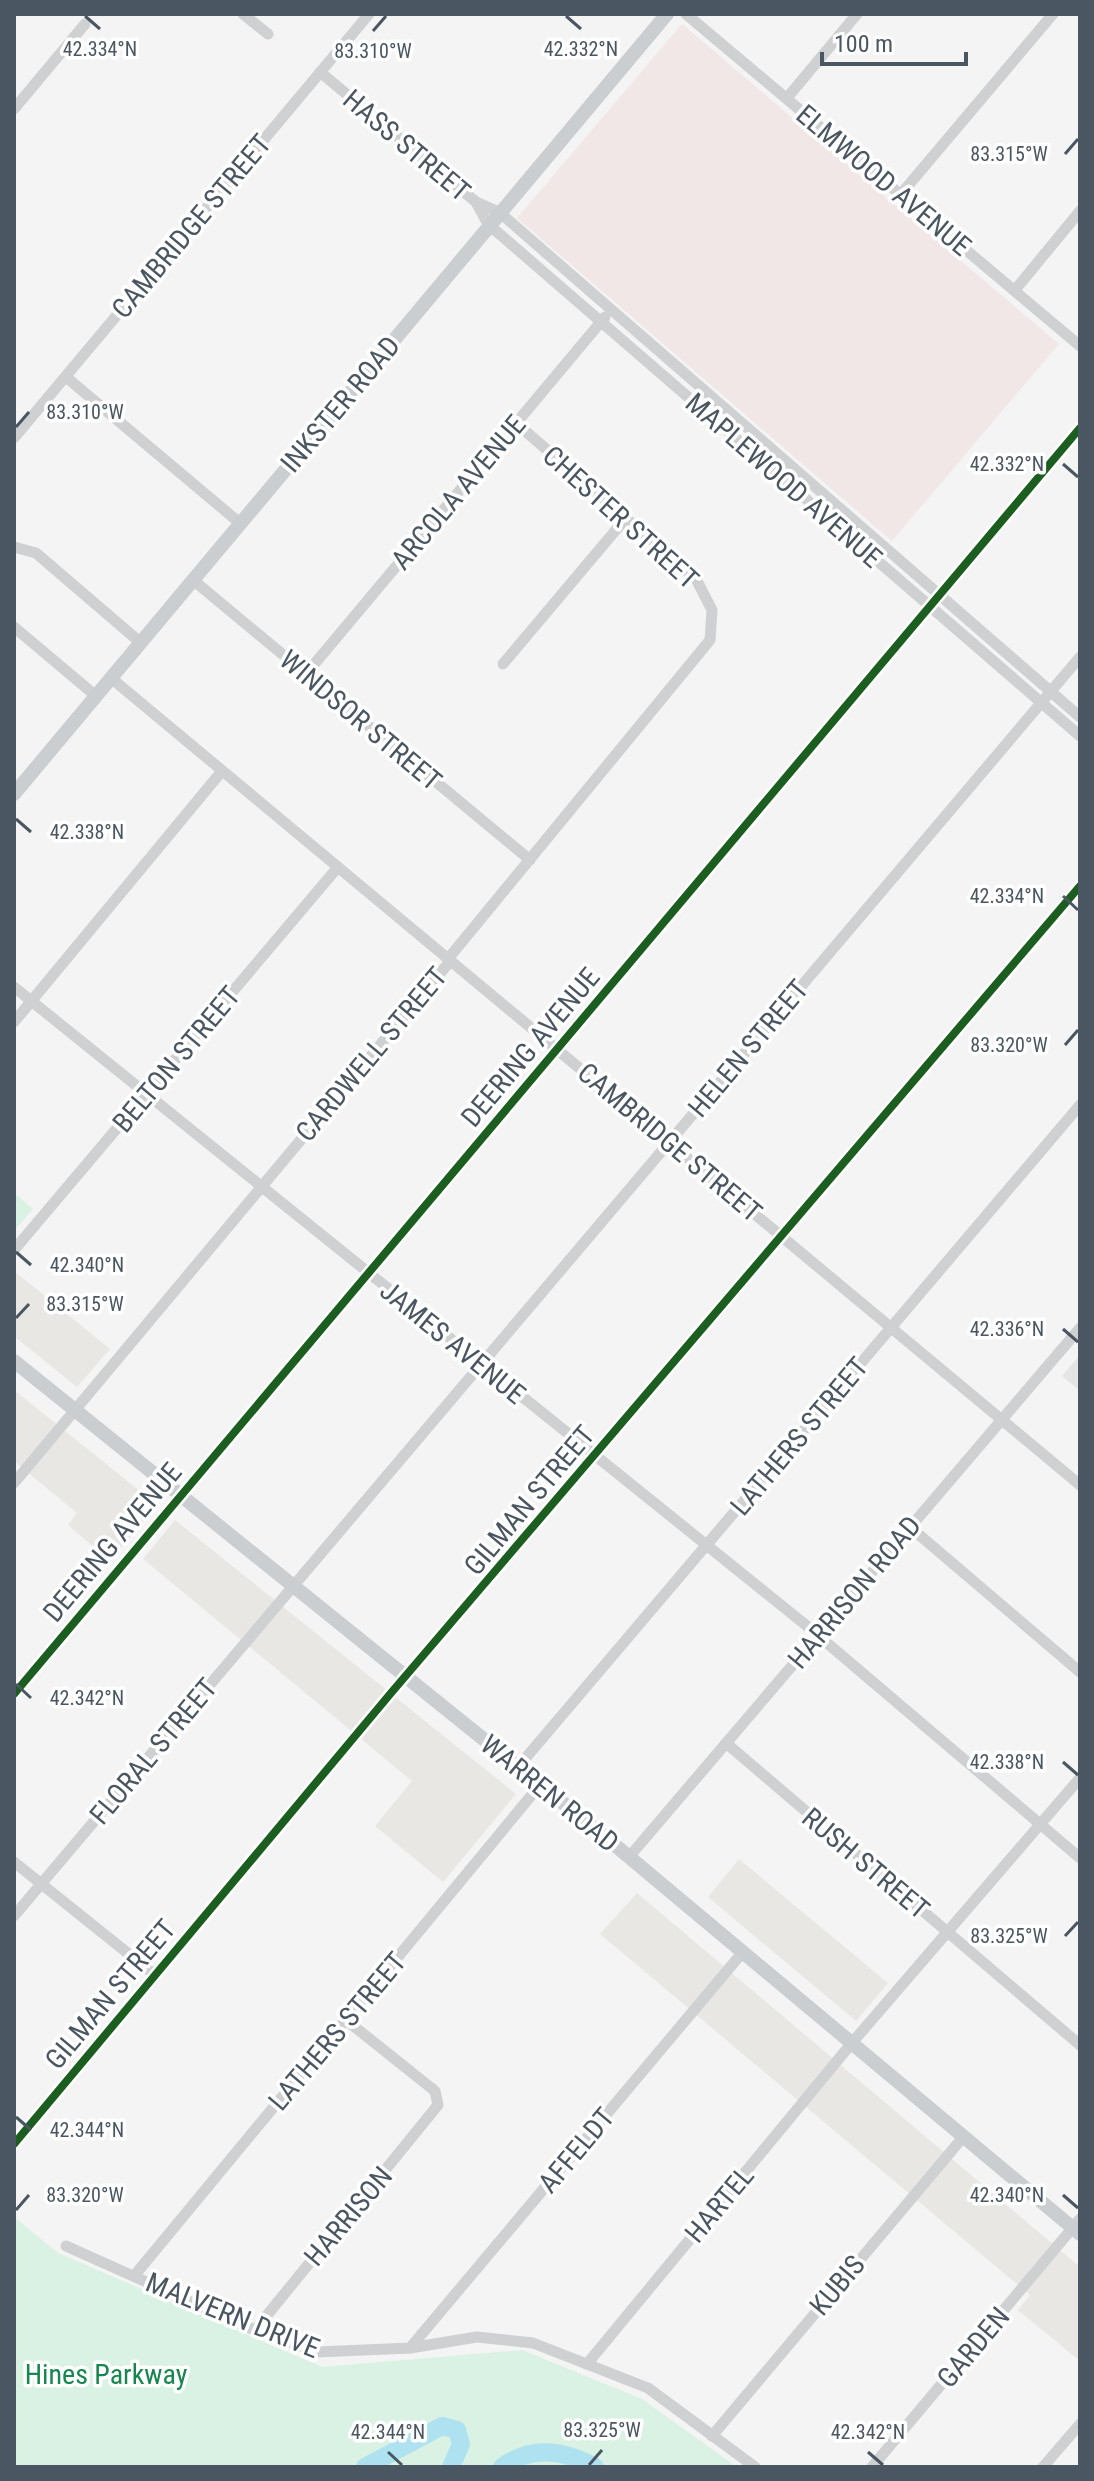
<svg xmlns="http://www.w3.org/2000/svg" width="1094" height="2481" font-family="'Roboto Condensed',sans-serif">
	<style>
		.commercial { fill: #e8e7e3 }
		.education { fill: #e6e5e6 }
		.medical { fill: #f1e7e6 }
		.green { fill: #d9f2e3 }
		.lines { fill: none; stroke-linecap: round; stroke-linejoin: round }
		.river { stroke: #aee2f0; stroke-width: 18 }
		.minor { stroke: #ced0d2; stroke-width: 11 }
		.major { stroke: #caced1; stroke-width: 14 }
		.cycleway-casing { stroke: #fff; stroke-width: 13 }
		.cycleway { stroke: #1b5e20; stroke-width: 8 }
		.ticks { fill: none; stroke: #4a5661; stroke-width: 3 }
		.labels { text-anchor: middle; stroke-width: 7; stroke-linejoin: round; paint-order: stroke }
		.street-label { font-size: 28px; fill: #4a5661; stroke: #fff }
		.park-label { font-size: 28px; fill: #17864f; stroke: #fff }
		.ticks-label { font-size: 20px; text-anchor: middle; fill: #4a5661; stroke: #fff; stroke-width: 7; stroke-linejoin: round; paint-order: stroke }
	</style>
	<rect width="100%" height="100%" fill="#f4f4f4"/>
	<!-- commercial -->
	<g class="commercial">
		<polygon points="14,1271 110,1349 77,1387 14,1336"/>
		<polygon points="14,1390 157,1505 110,1561 68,1525 77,1513 14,1461"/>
		<polygon points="175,1520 516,1794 443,1882 375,1826 412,1781 143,1559"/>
		<polygon points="739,1859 888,1983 856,2021 708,1897"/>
		<polygon points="637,1893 1080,2267 1080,2361 1018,2310 1030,2295 600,1934"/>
	</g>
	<!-- education -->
	<polygon class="education" points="1080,1355 1080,1391 1062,1376"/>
	<!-- medical -->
	<polygon class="medical" points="682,24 1059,344 892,541 517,218"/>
	<!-- green -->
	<g class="green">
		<polygon points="14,1193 33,1209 14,1231"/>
		<polygon points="14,2217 58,2253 322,2367 522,2350 642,2399 737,2467 14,2467"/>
	</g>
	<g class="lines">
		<!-- river -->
		<g class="river">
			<polyline points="365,2467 442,2426 457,2430 461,2444 451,2467"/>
			<path d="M502 2467C532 2445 564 2450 595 2467"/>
		</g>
		<!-- minor -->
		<g class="minor">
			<polyline points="243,14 268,34"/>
			<polyline points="686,14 1080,346"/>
			<polyline points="320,72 476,202 488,224 1080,736"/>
			<polyline points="787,98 857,14"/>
			<polyline points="14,109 85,24"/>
			<polyline points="901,194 1053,14"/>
			<polyline points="476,202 499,212 1080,717"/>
			<polyline points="1015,290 1080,211"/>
			<polyline points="66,377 241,524"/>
			<polyline points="14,438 369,14"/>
			<polyline points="14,547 36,553 141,643"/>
			<polyline points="193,580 530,860"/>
			<polyline points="14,627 96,696"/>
			<polyline points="503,664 626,518"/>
			<polyline points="306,674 605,317"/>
			<polyline points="111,678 1080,1485"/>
			<polyline points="14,987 807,1626 1080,1858"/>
			<polyline points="14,1022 222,771"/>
			<polyline points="14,1250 338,867"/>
			<polyline points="14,1483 447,965 452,954 710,640 712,610 696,579 516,423"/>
			<polyline points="910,1527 1080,1672"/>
			<polyline points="14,1694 1080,428"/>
			<polyline points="726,1743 1080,2045"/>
			<polyline points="518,1767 1080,1105"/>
			<polyline points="629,1857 1080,1328"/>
			<polyline points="14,1862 155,1975"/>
			<polyline points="14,1916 1080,657"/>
			<polyline points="14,2144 391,1693 1080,886"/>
			<polyline points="66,2246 247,2327 317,2352 410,2348 477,2337 533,2343 648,2388 755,2467"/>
			<polyline points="134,2276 540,1785"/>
			<polyline points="255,2330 438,2105 435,2091 346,2020"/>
			<polyline points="410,2348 742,1953"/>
			<polyline points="587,2364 851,2044 1080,1778"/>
			<polyline points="712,2436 964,2136"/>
			<polyline points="872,2467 1080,2219"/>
			<polyline points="1043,2467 1080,2424"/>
		</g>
		<!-- major -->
		<g class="major">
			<polyline points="14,794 667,14"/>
			<polyline points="14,1361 610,1841 1080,2234"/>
		</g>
		<!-- cycleway casing -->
		<g class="cycleway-casing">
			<g id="cycleway">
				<polyline points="14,1694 1080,428"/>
				<polyline points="14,2144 391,1693 1080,886"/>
			</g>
		</g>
		<!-- cycleway -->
		<use href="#cycleway" class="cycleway"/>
	</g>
	<!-- ticks -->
	<path class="ticks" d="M85 16 100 29M566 16 581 29M373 31 386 16M1065 154 1078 139M16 427 29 412M1063 464 1078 477M16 819 31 832M1063 896 1078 910M1065 1045 1078 1030M16 1252 31 1265M16 1318 29 1304M1063 1329 1078 1342M16 1684 31 1698M1063 1762 1078 1775M1065 1936 1078 1922M16 2117 31 2130M1063 2195 1078 2208M16 2210 29 2195M388 2452 402 2465M868 2452 883 2465M589 2465 602 2450"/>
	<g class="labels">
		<!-- street labels -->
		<g class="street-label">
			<text transform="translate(407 145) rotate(40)" y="10">HASS STREET</text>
			<text transform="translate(884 180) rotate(40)" y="10">ELMWOOD AVENUE</text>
			<text transform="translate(191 226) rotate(-50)" y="10">CAMBRIDGE STREET</text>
			<text transform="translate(340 404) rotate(-50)" y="10">INKSTER ROAD</text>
			<text transform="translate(784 480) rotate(41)" y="10">MAPLEWOOD AVENUE</text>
			<text transform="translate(458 492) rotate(-50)" y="10">ARCOLA AVENUE</text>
			<text transform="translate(621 517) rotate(42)" y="10">CHESTER STREET</text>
			<text transform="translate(361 720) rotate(40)" y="10">WINDSOR STREET</text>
			<text transform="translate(530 1047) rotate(-50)" y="10">DEERING AVENUE</text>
			<text transform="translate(748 1048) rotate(-50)" y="10">HELEN STREET</text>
			<text transform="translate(371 1054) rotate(-50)" y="10">CARDWELL STREET</text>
			<text transform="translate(176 1059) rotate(-50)" y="10">BELTON STREET</text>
			<text transform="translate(670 1142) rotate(40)" y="10">CAMBRIDGE STREET</text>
			<text transform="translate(453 1342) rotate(39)" y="10">JAMES AVENUE</text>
			<text transform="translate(799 1436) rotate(-50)" y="10">LATHERS STREET</text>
			<text transform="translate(529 1500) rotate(-50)" y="10">GILMAN STREET</text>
			<text transform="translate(112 1542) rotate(-50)" y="10">DEERING AVENUE</text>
			<text transform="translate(854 1592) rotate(-50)" y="10">HARRISON ROAD</text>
			<text transform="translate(153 1751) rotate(-50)" y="10">FLORAL STREET</text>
			<text transform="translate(550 1793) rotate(39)" y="10">WARREN ROAD</text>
			<text transform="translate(866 1863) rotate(40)" y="10">RUSH STREET</text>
			<text transform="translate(110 1994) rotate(-50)" y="10">GILMAN STREET</text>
			<text transform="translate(337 2031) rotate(-50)" y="10">LATHERS STREET</text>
			<text transform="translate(576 2150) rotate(-50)" y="10">AFFELDT</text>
			<text transform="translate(719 2204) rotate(-50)" y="10">HARTEL</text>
			<text transform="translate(348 2216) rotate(-50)" y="10">HARRISON</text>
			<text transform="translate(837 2285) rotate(-50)" y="10">KUBIS</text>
			<text transform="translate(233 2315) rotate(22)" y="10">MALVERN DRIVE</text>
			<text transform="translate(973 2347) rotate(-50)" y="10">GARDEN</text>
		</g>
		<!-- park labels -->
		<g class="park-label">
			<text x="106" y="2384">Hines Parkway</text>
		</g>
	</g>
	<g class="ticks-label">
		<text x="100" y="56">42.334°N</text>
		<text x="581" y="56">42.332°N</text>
		<text x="373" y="58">83.310°W</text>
		<text x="1009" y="161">83.315°W</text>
		<text x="85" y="419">83.310°W</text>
		<text x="1007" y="471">42.332°N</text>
		<text x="87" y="839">42.338°N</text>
		<text x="1007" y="903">42.334°N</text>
		<text x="1009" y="1052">83.320°W</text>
		<text x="87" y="1272">42.340°N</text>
		<text x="85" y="1311">83.315°W</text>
		<text x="1007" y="1336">42.336°N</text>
		<text x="87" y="1705">42.342°N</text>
		<text x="1007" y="1769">42.338°N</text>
		<text x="1009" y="1943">83.325°W</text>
		<text x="87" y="2137">42.344°N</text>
		<text x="1007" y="2202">42.340°N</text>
		<text x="85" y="2202">83.320°W</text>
		<text x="602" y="2437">83.325°W</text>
		<text x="388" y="2439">42.344°N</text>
		<text x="868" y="2439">42.342°N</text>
	</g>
	<!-- border -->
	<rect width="1094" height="2481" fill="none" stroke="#4a5661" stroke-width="32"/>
	<!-- scale -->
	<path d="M822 52v12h144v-12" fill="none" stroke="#4a5661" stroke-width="4"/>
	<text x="834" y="52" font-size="24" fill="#4a5661" stroke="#ffffff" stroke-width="6" paint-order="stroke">100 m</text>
</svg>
